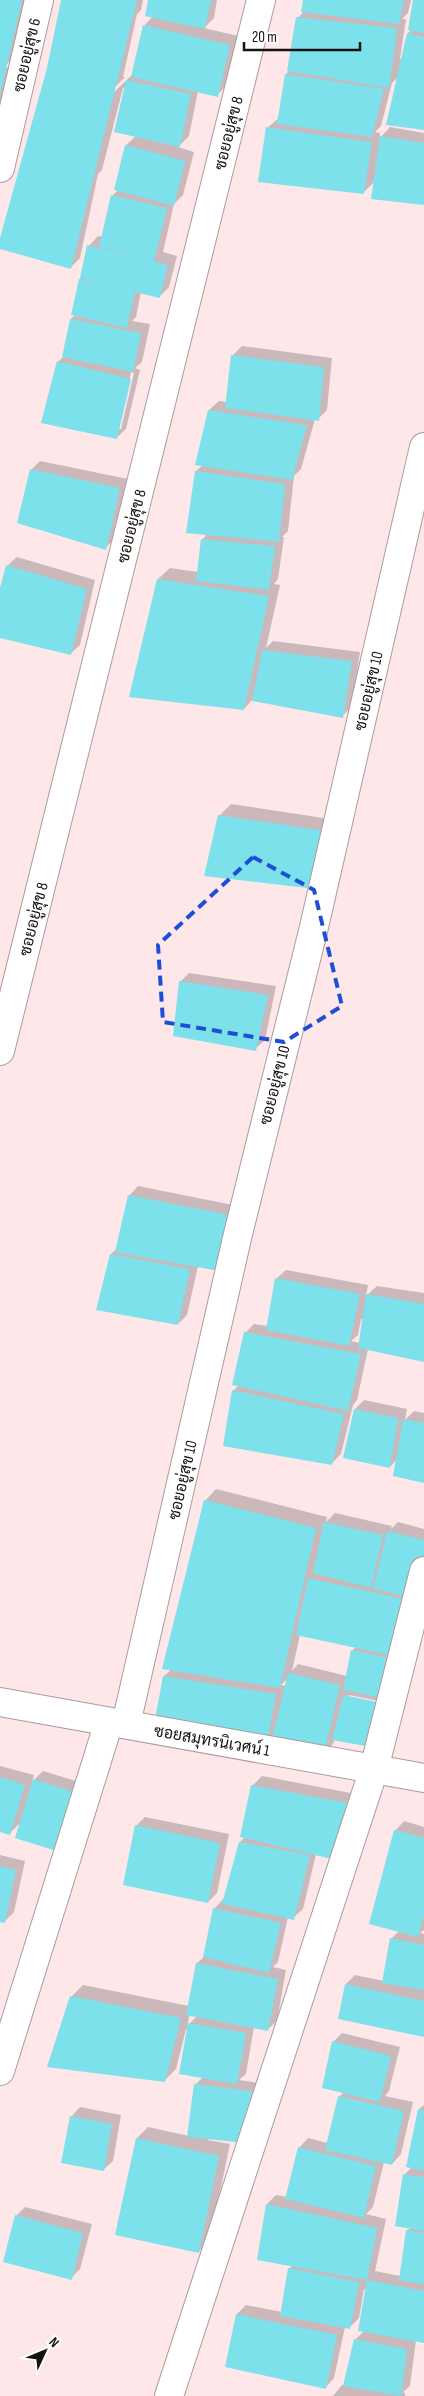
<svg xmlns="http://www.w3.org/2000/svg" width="424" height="2396" font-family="'Sofia Sans Condensed',Sarabun,sans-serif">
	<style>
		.shadow { fill: #0003; fill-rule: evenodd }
		.building { fill: #7ce1ea }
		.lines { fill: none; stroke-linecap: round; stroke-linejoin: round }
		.street-casing { stroke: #ae9a9c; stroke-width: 30 }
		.street { stroke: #fff; stroke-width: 28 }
		.marked { fill: none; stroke: #1d4ed8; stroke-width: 4; stroke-dasharray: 10 6; stroke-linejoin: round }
		.labels { text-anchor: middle; stroke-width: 4; stroke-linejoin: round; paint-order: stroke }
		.street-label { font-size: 16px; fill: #181111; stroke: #fff }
	</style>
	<rect width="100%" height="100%" fill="#fde7e9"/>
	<!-- shadow -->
	<g class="shadow">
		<polygon points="0,0 25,0 15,56 2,69 4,71 15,59 0,118"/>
		<path d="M62 0H143L141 10 137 14 123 77H125L112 90 114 92 133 74 144 26 153 16 150 0H217L214 18 204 28 238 36 226 86 217 95 198 91 189 136 178 147 194 152 183 195 174 204 163 252 177 256 169 287 160 296 141 292 136 317 132 321 150 324 142 362 135 368 140 370 126 429 116 438 58 362 63 357 71 319 75 315 80 280 89 246 98 236 103 237 112 196 118 190 126 145 136 136 125 88H123L102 170 98 174 80 258 71 267 0 248 48 68ZM131 372 134 373 121 429H118Z"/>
		<polygon points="304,0 411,0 408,13 402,19 406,19 400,59 402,59 408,33 412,29 414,0 424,0 424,129 398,77 392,83 381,126 375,132 380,133 380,138 390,127 424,133 424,204 374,182 363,193 268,127 279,118 286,74 290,70 298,18 304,11"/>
		<polygon points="242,346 332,358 327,410 318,419 315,419 301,469 294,476 288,531 282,537 284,537 278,579 274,584 280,585 266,648 273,641 360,652 352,707 342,716 253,699 244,709 158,579 170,568 198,572 202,540 207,534 196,471 203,465 209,410 219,401 227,402 232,356"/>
		<polygon points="40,461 128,479 115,539 105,548 31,470"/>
		<polygon points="17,557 95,580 80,645 70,654 0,636 0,593 7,566"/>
		<polygon points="231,804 337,820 327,877 219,816"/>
		<polygon points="189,973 276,986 265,1040 255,1049 180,982"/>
		<polygon points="138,1186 243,1207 198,1266 187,1315 178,1324 111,1254 117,1248 129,1196"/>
		<path d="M286 1270 368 1285 366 1296 377 1286 424 1293V1361L368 1349 357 1400 353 1405 341 1454 331 1464 233 1391 239 1385 245 1333 254 1324 268 1326 276 1279ZM361 1319H363L360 1343 351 1341 358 1335Z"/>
		<polygon points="364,1400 407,1409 405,1420 414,1411 424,1413 424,1482 397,1459 390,1467 355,1409"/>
		<path d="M216 1489 327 1517 326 1522 335 1513 392 1526 391 1529 398 1522 424 1529V1587L394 1704 349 1695 333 1744 324 1753 266 1744 164 1676 172 1669 205 1501ZM300 1635 356 1647 352 1651 347 1676 298 1664 292 1671ZM288 1678 286 1686 281 1685Z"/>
		<polygon points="0,1766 34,1775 32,1782 43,1771 89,1785 21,1822 10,1833 0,1830"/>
		<path d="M262 1776 361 1795 316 1854 303 1909 293 1918 288 1917 278 1962 273 1967 286 1970 277 2021 267 2030 254 2027 246 2074 239 2080 266 2084 209 2138 208 2140 230 2144 210 2240 198 2252 137 2138 148 2127 189 2136 195 2085 203 2077 188 2030 186 2029 176 2069 165 2080 71 1997 83 1985 189 2006 197 1963 204 1957 215 1908 224 1898 240 1842 245 1837 253 1785ZM190 2014 197 2016 187 2026Z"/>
		<polygon points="145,1817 229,1834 217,1893 208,1902 136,1826"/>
		<polygon points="404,1821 424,1827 424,1930 420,1933 424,1934 424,2036 346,1984 355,1975 384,1981 391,1939 399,1931 395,1831"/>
		<polygon points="0,1855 25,1861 14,1912 4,1922 0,1921"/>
		<polygon points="342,2033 400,2047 389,2091 385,2096 413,2102 401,2154 392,2164 384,2162 373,2207 366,2214 386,2219 375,2271 400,2276 407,2231 411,2227 397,2225 405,2174 412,2167 419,2109 424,2105 424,2342 416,2340 410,2386 403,2392 405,2393 405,2396 333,2396 342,2385 345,2385 356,2339 364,2331 366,2290 364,2289 359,2318 349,2328 345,2327 334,2378 325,2388 226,2366 237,2314 246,2305 282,2312 289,2269 293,2265 258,2259 267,2204 276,2195 287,2197 299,2148 308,2138 327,2143 339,2097 344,2092 333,2042"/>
		<polygon points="80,2107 121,2115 113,2161 103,2170 71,2117"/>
		<polygon points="25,2207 92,2224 80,2269 71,2278 16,2216"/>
	</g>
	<!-- building -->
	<g class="building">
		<polygon points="0,0 22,0 1,91 0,91"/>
		<polygon points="61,0 137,0 71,269 0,249 0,238 47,68"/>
		<polygon points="148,0 211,0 205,29 145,16"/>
		<polygon points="303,0 404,0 399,24 301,12"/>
		<polygon points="413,0 424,0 424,33 408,30"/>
		<polygon points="296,17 397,28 389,88 287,71"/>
		<polygon points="143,25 230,45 218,97 131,77"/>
		<polygon points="407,33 424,37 424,130 386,125"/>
		<polygon points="285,74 384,89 372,137 277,124"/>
		<polygon points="126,80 191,94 180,147 114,132"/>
		<polygon points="266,127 372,142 364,194 258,182"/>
		<polygon points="380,136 424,143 424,205 371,199"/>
		<polygon points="125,145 185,161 174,206 114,190"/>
		<polygon points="111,195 167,208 154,261 168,265 160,298 135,292 127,328 71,315 79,279 104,285 80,278 87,245 151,261 99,247"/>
		<polygon points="70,319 141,333 133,372 62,357"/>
		<polygon points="231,355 324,367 319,421 225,408"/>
		<polygon points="57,361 131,379 117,439 41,423"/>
		<polygon points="208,410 307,425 292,480 195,465"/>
		<polygon points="30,469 120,488 106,550 17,523"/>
		<polygon points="195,471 285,484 279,542 186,533"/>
		<polygon points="201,539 275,546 269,590 196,581"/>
		<polygon points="6,565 87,589 71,655 0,638 0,588"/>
		<polygon points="157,579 269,596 244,710 129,697"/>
		<polygon points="262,650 352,661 343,718 252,701"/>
		<polygon points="218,815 326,831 316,889 204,876"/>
		<polygon points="179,981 268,995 256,1051 173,1036"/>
		<polygon points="128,1195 234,1216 219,1271 115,1252"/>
		<polygon points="110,1254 190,1269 178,1325 96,1310"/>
		<polygon points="275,1278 360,1294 349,1346 266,1330"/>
		<polygon points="366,1294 424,1304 424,1362 358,1348"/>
		<polygon points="244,1332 361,1354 348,1411 232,1385"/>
		<polygon points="232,1390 344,1414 332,1465 223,1446"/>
		<polygon points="354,1409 398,1418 390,1468 343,1458"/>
		<polygon points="403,1419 424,1423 424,1483 393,1476"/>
		<polygon points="204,1500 316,1528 280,1688 162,1669"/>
		<polygon points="324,1522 383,1535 371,1588 313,1573"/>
		<polygon points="387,1531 424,1540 424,1562 415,1598 373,1589"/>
		<polygon points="308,1578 413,1601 398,1657 296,1635"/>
		<polygon points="351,1650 398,1660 389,1699 343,1690"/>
		<polygon points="288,1673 340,1685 324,1754 270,1746"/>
		<polygon points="163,1676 276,1694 267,1745 154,1725"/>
		<polygon points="343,1695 387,1704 377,1748 332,1740"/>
		<polygon points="0,1777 25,1785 10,1835 0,1832"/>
		<polygon points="33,1779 80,1794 63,1853 15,1838"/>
		<polygon points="251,1785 353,1804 340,1861 240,1837"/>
		<polygon points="135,1825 220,1843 208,1903 123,1885"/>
		<polygon points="394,1830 424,1838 424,1915 418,1937 369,1924"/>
		<polygon points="239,1842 310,1855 294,1920 222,1904"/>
		<polygon points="0,1866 16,1870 5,1923 0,1922"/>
		<polygon points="213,1908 281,1923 269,1973 203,1957"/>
		<polygon points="390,1938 424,1945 424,1990 382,1983"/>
		<polygon points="196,1963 278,1979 268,2031 186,2015"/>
		<polygon points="345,1984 424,2001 424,2037 338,2019"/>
		<polygon points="70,1996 181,2018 165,2082 47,2067"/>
		<polygon points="188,2023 246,2033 237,2084 179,2074"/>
		<polygon points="332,2041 391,2056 380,2102 322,2088"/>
		<polygon points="194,2084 257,2092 246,2143 187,2137"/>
		<polygon points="338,2096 404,2111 392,2165 325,2150"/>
		<polygon points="418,2109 424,2110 424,2171 406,2167"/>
		<polygon points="70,2116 112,2124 104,2171 61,2163"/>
		<polygon points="136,2138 219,2156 199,2253 115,2235"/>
		<polygon points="298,2147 376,2166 364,2218 285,2199"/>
		<polygon points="403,2174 424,2177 424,2231 395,2226"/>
		<polygon points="266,2204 377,2228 367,2280 257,2260"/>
		<polygon points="15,2215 83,2233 72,2280 3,2262"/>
		<polygon points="406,2230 424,2233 424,2284 399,2280"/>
		<polygon points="288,2268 359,2282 350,2329 280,2316"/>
		<polygon points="367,2280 424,2291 424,2343 358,2331"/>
		<polygon points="236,2314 337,2335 326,2389 225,2367"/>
		<polygon points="354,2339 407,2349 401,2396 343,2386"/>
	</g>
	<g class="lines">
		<!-- street casing -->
		<g class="street-casing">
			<g id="street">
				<polyline points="0,168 39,0"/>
				<polyline points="0,1051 261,0"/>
				<polyline points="0,1702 424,1778"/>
				<polyline points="126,1724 238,1234 314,927 424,447"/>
				<polyline points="0,2071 109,1722"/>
				<polyline points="169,2396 374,1769 424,1571"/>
			</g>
		</g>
		<!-- street -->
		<use href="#street" class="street"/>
	</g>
	<!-- marked area -->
	<path class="marked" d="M253 857 314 890 342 1006 284 1042 163 1022 158 945Z"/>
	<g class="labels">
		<!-- street labels -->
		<g class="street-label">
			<text transform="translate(26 55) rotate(-77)" y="6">ซอยอยู่สุข 6</text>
			<text transform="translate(228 133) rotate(-76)" y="6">ซอยอยู่สุข 8</text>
			<text transform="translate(131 526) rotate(-76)" y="6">ซอยอยู่สุข 8</text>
			<text transform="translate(368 691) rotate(-77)" y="6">ซอยอยู่สุข 10</text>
			<text transform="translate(33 919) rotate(-76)" y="6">ซอยอยู่สุข 8</text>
			<text transform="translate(274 1085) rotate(-76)" y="6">ซอยอยู่สุข 10</text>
			<text transform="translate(182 1480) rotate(-77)" y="6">ซอยอยู่สุข 10</text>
			<text transform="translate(212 1740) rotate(10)" y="6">ซอยสมุทรนิเวศน์ 1</text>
		</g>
	</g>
	<!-- north arrow -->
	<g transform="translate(45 2351) rotate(46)" stroke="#ffffff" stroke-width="4" paint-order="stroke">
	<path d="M0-4L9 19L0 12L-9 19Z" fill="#181111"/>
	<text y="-8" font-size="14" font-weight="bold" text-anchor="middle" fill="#181111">N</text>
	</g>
	<!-- scale -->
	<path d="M244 42v8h116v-8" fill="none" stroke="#181111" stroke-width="2.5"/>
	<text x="252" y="42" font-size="15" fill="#181111" stroke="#ffffff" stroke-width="4" paint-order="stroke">20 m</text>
</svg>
